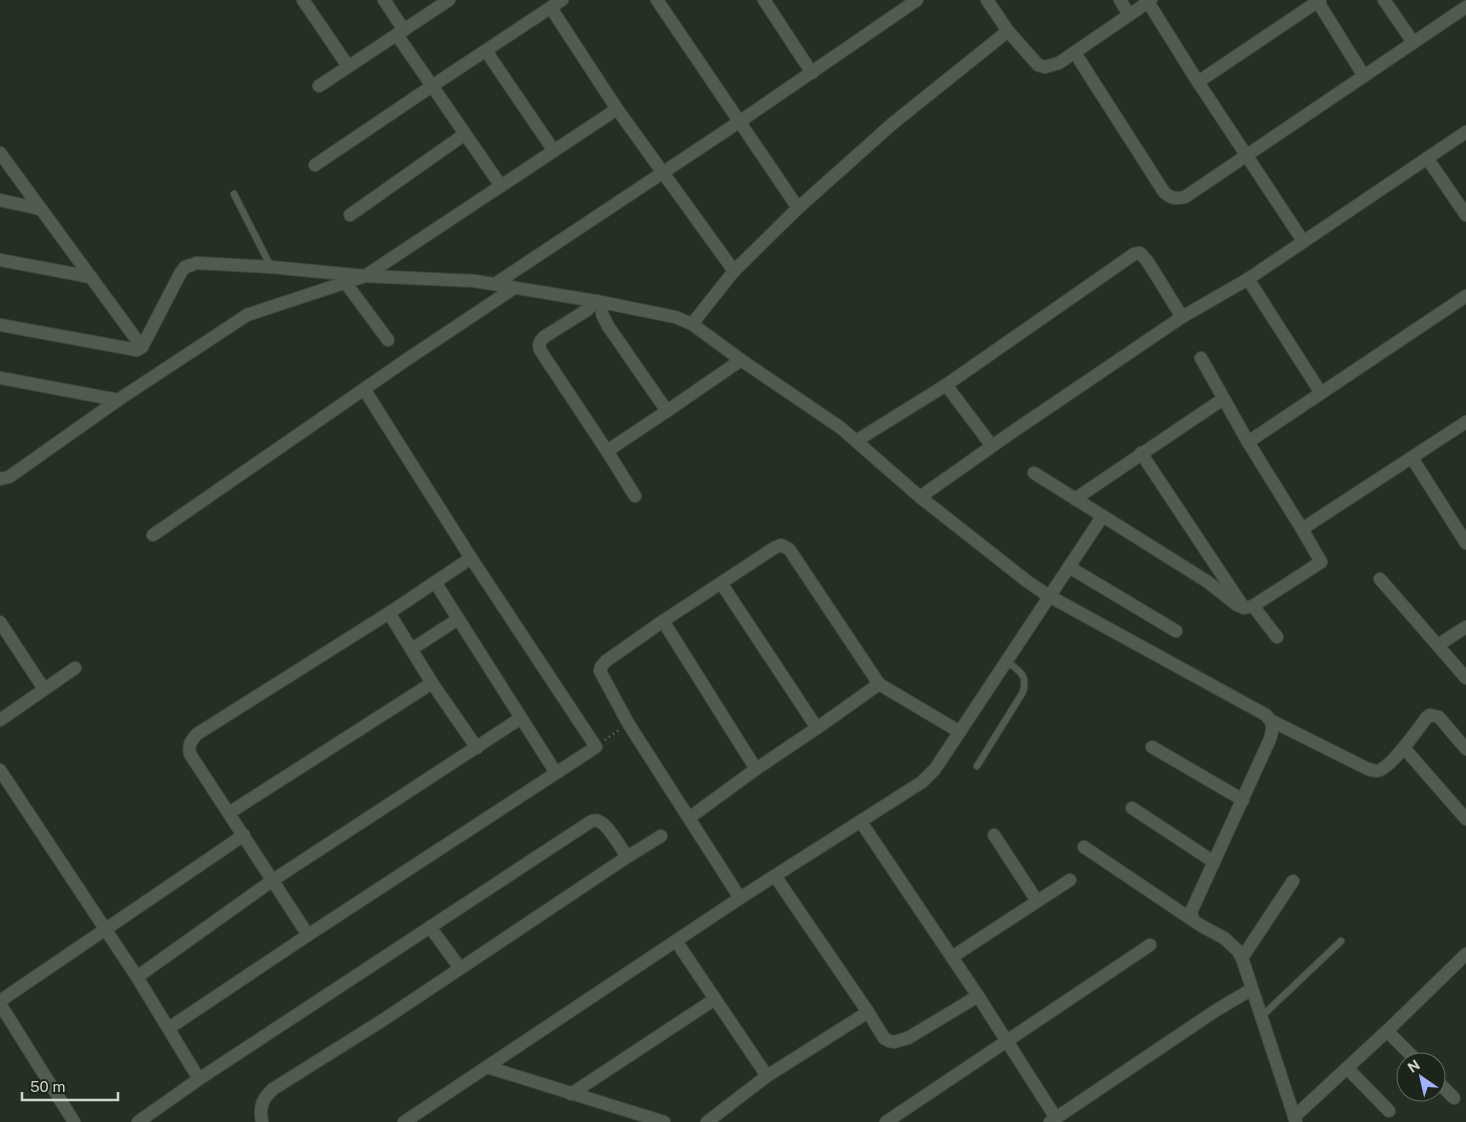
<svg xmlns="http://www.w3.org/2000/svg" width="1466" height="1122" font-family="'Public Sans',sans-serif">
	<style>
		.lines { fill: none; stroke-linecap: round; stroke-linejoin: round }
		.lane-casing { stroke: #41493f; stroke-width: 8 }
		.street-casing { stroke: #41493f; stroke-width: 14 }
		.path { stroke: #6e766c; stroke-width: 2.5; stroke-dasharray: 1 4; stroke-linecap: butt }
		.lane { stroke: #515c4f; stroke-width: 6 }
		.street { stroke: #515c4f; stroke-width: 12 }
	</style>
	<rect width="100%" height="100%" fill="#252f23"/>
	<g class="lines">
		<!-- lane casing -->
		<g class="lane-casing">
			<g id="lane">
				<polyline points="234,194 271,267"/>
				<path d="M977 766 1023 692C1028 674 1019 671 1006 661"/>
				<polyline points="1261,1017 1341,941"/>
			</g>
		</g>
		<!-- street casing -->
		<g class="street-casing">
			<g id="street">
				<polyline points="303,0 348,66"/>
				<polyline points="384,0 404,30"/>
				<polyline points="657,0 798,208"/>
				<polyline points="764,0 812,73"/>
				<polyline points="987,0 1008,31 1038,65 1045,67 1059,63 1151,0"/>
				<polyline points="1120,0 1129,15"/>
				<polyline points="1384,0 1413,42"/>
				<polyline points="1148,2 1198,82 1303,241"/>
				<polyline points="1318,2 1364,76"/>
				<polyline points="551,8 617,109 734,271"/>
				<polyline points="397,35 501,186"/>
				<polyline points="486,51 554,151"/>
				<path d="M1075 53 1164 192C1172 199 1175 199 1185 197L1466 7"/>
				<polyline points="1198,82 1320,0"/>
				<polyline points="319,86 449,0"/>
				<polyline points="0,153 142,347"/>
				<polyline points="1427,158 1466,215"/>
				<polyline points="315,165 432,86 562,0"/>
				<polyline points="0,200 40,209"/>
				<polyline points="350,215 465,134"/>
				<polyline points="0,260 91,277"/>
				<polyline points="1248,279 1321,393"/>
				<polyline points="345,282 388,340"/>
				<polyline points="495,284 739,122 917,0"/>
				<path d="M596 301 587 310 544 337C540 341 538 344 540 350L607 451 667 411 741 360"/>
				<polyline points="601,302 602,314 608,326 667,411"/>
				<polyline points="692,324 734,271 798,208 892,124 1008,31"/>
				<path d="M0 325 137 350 142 347 181 272 185 267 197 263 271 267 365 276 475 281 601 302 675 317 692 324 741 360 841 428 920 497 1028 582 1049 596 1266 715C1274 724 1273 728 1270 739L1191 912 1193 919"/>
				<polyline points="0,378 118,400"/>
				<polyline points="946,385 992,446"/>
				<polyline points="856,441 946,385 1134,254 1140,253 1148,262 1182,317"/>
				<polyline points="1248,442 1466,296"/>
				<polyline points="607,451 635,496"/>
				<polyline points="1141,453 1242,605"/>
				<polyline points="1412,458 1466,543"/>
				<polyline points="1034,473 1208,582 1237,605 1244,608 1253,606 1321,562 1302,529 1248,442 1201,358"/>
				<polyline points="0,479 9,477 118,400 247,315 365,276 617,109"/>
				<polyline points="920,497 1008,435 1182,317 1248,279 1466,132"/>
				<polyline points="1075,499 1223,399"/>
				<polyline points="1302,529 1466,422"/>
				<polyline points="153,535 406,360 514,288"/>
				<polyline points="1069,567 1176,631"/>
				<polyline points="1380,579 1466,678"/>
				<polyline points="435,582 556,773"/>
				<polyline points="721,583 817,728"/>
				<polyline points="1253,606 1277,637"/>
				<polyline points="389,613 432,683 477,748"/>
				<polyline points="663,621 756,769"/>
				<polyline points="0,622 44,689"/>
				<polyline points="1438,645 1466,627"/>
				<polyline points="412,649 458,619"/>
				<polyline points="0,720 75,668"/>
				<path d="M1272 721 1368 769C1372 770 1375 772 1380 770 1394 764 1417 730 1427 717L1430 715 1439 717 1466 749"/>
				<polyline points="1152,747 1243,800"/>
				<polyline points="1404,748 1466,819"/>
				<polyline points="0,770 137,977 199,1079 138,1122"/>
				<polyline points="1132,808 1214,862"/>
				<polyline points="229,813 432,683"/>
				<polyline points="689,818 756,769 817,728 879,684"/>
				<polyline points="861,822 978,996 1056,1118"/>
				<polyline points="994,835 1037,901"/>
				<polyline points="1084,847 1200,925 1224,938 1237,950 1242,958 1296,1122"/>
				<polyline points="775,876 868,1012 884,1038 889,1041 894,1042 908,1038 978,996"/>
				<polyline points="740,898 628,723 600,671 601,667 606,661 663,621 774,548 781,545 789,549 879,684 960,732"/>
				<polyline points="430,927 460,968"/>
				<path d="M308 935 190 754C188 745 191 741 197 734L389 613 471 558 364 389"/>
				<polyline points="676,941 767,1076"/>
				<polyline points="952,957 1070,880"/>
				<polyline points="1242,958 1293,881"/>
				<polyline points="137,977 273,880 521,718"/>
				<polyline points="0,1001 244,835"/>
				<polyline points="0,1004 74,1122"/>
				<polyline points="169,1028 308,935 596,747 471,558"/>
				<polyline points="1387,1031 1418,1062"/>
				<polyline points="487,1067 664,1122"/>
				<polyline points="1347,1068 1389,1111"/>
				<path d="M199 1079 590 822C594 820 595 820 598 821 608 824 621 848 627 857"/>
				<polyline points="1436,1080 1454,1098"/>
				<polyline points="571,1094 715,999"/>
				<polyline points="1294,1117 1387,1031 1466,954"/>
				<path d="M262 1122C259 1108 262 1099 273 1089L383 1020 627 857 661 836"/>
				<polyline points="404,1122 740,898 922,782 935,769 1102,517"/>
				<polyline points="707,1122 767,1076 868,1012"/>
				<polyline points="886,1122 1150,945"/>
				<polyline points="1050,1122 1215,1011 1252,989"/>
			</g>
		</g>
		<!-- path -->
		<polyline class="path" points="605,740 619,730"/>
		<!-- lane -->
		<use href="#lane" class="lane"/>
		<!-- street -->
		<use href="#street" class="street"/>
	</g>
	<!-- north arrow -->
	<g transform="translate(1421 1077) rotate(326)"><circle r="24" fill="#1c2519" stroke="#646c62"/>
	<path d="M0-4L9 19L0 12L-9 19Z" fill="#a3b2fd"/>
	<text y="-8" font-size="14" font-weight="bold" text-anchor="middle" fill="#d1d7cf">N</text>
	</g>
	<!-- scale -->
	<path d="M22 1092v8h96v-8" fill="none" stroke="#d1d7cf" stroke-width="2.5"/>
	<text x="30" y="1092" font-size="15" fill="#d1d7cf" stroke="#1c2519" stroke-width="4" paint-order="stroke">50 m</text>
</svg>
